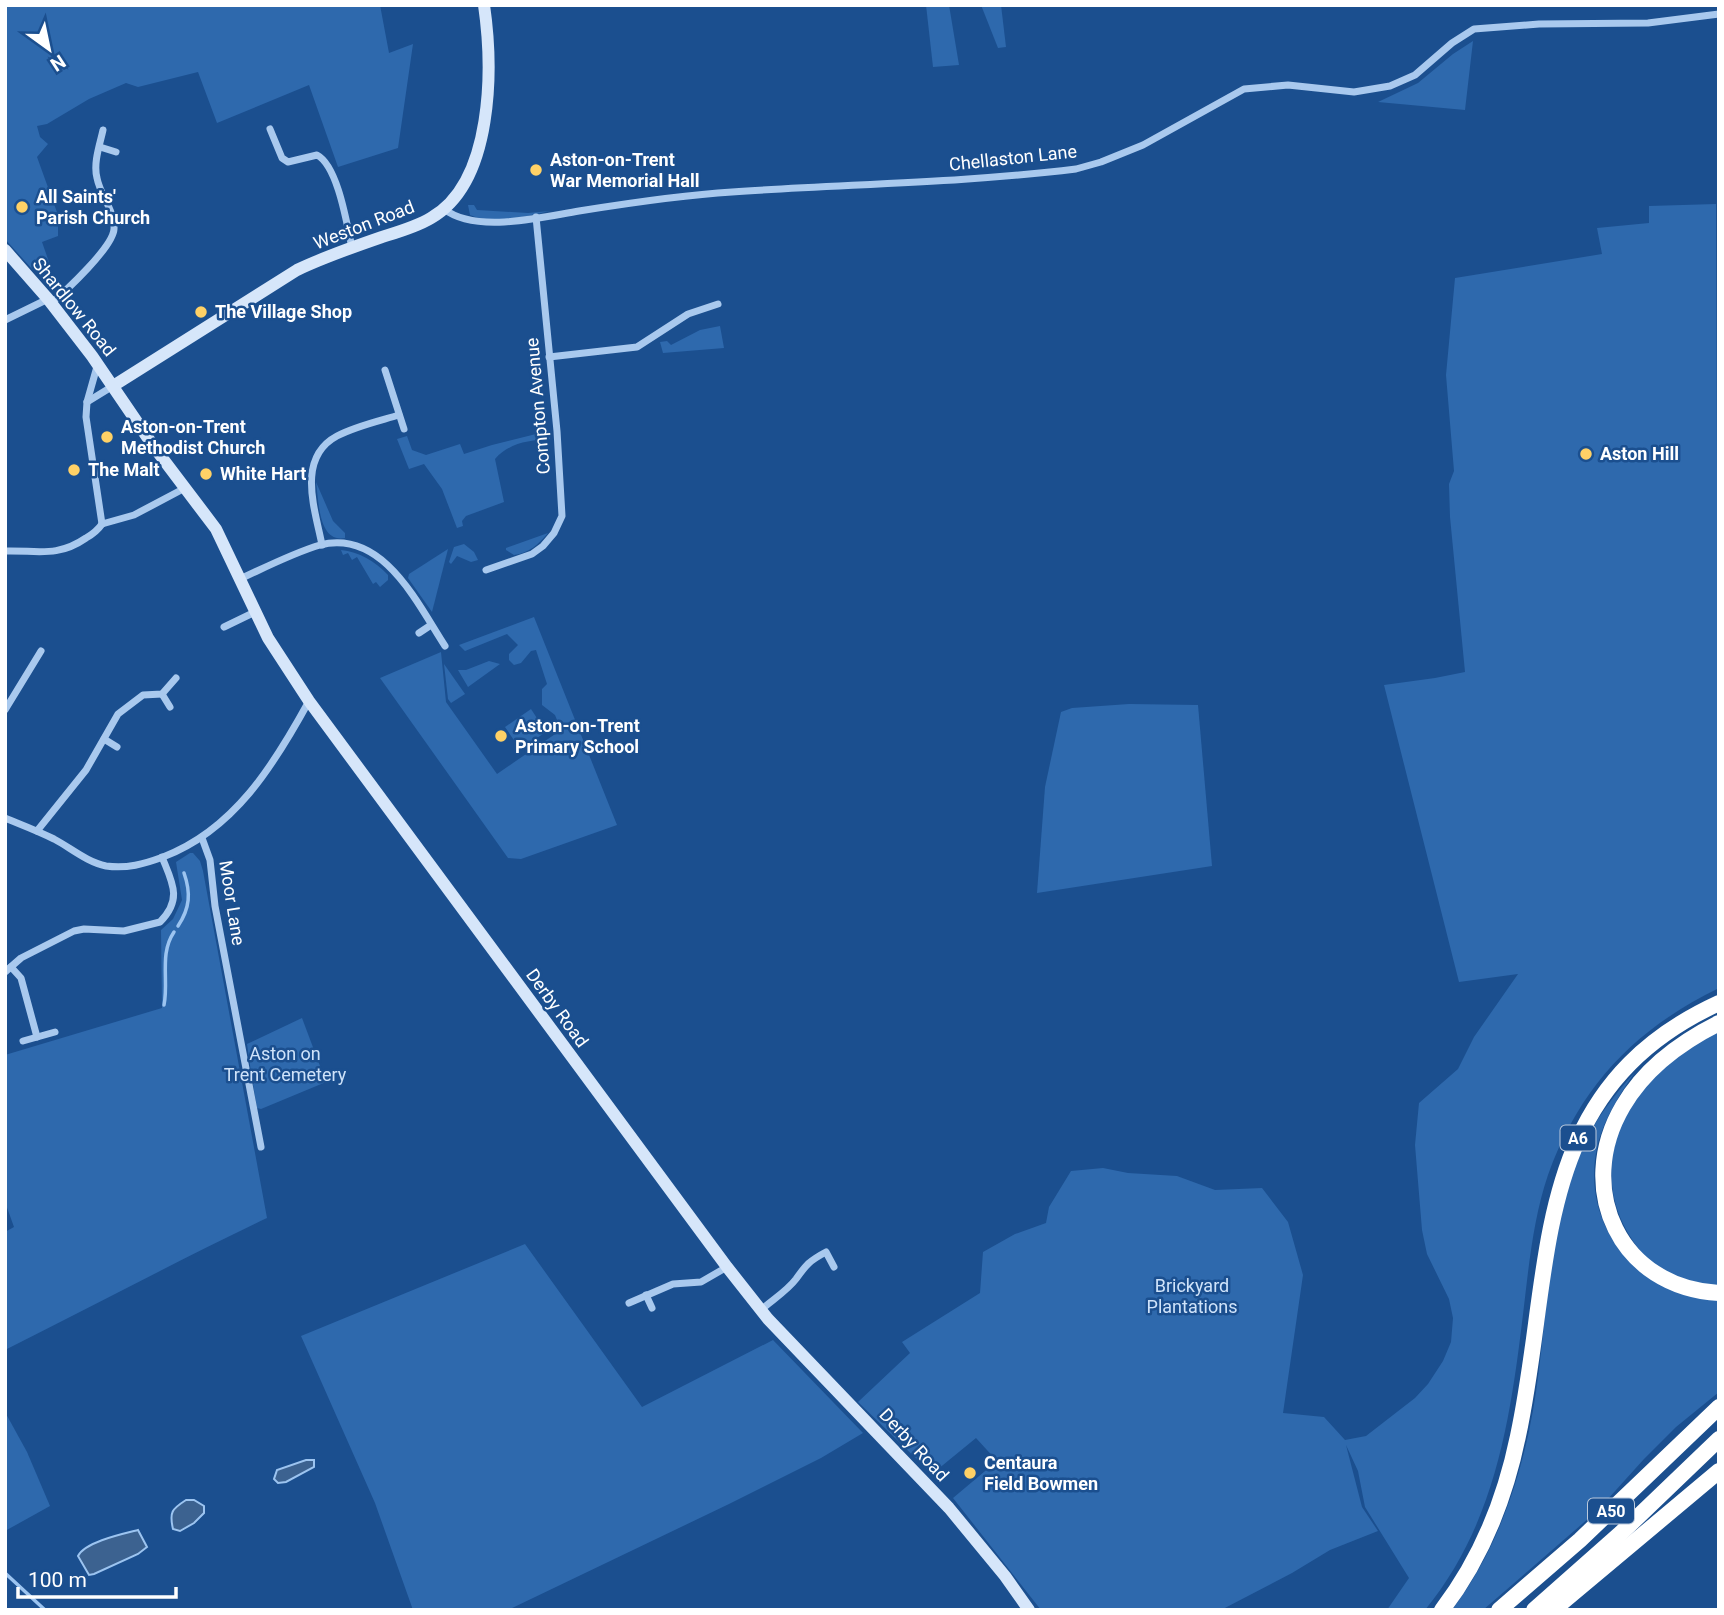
<svg xmlns="http://www.w3.org/2000/svg" width="1724" height="1615" font-family="Roboto,sans-serif">
	<style>
		.green { fill: #2e69ad }
		.water { fill: #3c6290; stroke: #9cc4f0; stroke-width: 2 }
		.lines { fill: none; stroke-linecap: round; stroke-linejoin: round }
		.stream { stroke: #9cc4f0; stroke-width: 3.5 }
		.street { stroke: #a9c9ee; stroke-width: 7 }
		.secondary { stroke: #d6e6fa; stroke-width: 12 }
		.highway { stroke: #fff; stroke-width: 16 }
		.poi-dot { fill: #ffd166; stroke: #1b4f8f; stroke-width: 2.5 }
		.labels { text-anchor: middle; stroke-width: 5; stroke-linejoin: round; paint-order: stroke }
		.shield { fill: #1b4f8f; stroke: #bbcadd; stroke-width: 2 }
		.shield-label { font-size: 16px; font-weight: bold; fill: #fff }
		.street-label { font-size: 18px; fill: #fff; stroke: #1b4f8f }
		.poi-label { font-size: 18px; font-weight: bold; fill: #fff; stroke: #1b4f8f; text-anchor: start }
		.park-label { font-size: 18px; fill: #cfe3fa; stroke: #1b4f8f }
	</style>
	<rect width="100%" height="100%" fill="#1b4f8f"/>
	<!-- green -->
	<g class="green">
		<polygon points="5,5 380,5 389,53 413,44 398,148 338,167 309,85 217,123 198,72 138,87 126,83 89,99 47,124 37,126 40,137 48,144 37,157 58,215 58,236 42,242 49,262 48,269 33,270 5,239"/>
		<polygon points="926,5 949,5 959,65 933,67"/>
		<polygon points="981,5 1001,5 1006,47 998,48"/>
		<polygon points="1473,41 1465,110 1378,102 1418,83 1453,54"/>
		<path d="M1716 204 1719 988C1635 1029 1580 1086 1548 1175 1534 1216 1529 1263 1524 1306 1511 1415 1497 1522 1425 1610H1387L1409 1578 1365 1507 1358 1471 1346 1445 1362 1507 1378 1531 1330 1550 1292 1573 1221 1610H1041L953 1498 997 1461 976 1438 932 1474 858 1402 910 1353 902 1342 980 1293 983 1252 1015 1234 1046 1223 1049 1207 1071 1171 1103 1168 1128 1173 1177 1176 1215 1190 1262 1188 1288 1222 1303 1275 1283 1413 1324 1417 1345 1440 1366 1436 1415 1398 1428 1384 1443 1361 1451 1342 1453 1318 1449 1299 1427 1254 1422 1230 1415 1145 1419 1103 1458 1069 1474 1037 1518 974 1459 982 1384 685 1435 678 1465 672 1450 517 1449 484 1454 471 1446 375 1455 278 1602 254 1597 228 1649 223V206Z"/>
		<path d="M468 205H474L477 210 528 213 550 211C526 216 493 226 470 215Z"/>
		<polygon points="720,326 724,348 663,353 660,342 667,341 671,345 700,330"/>
		<path d="M548 431 550 439C529 440 509 443 495 459L504 502 466 516 462 521 463 526 457 528 442 489 424 464 409 469 397 439 407 436 412 450 426 455 460 444 464 454 492 445Z"/>
		<path d="M316 482 333 521 345 533V538C318 543 319 501 316 482Z"/>
		<path d="M548 533C539 544 529 553 514 555L506 550V548Z"/>
		<polygon points="464,544 474,552 478,560 471,562 457,556 451,564 449,562 454,547"/>
		<polygon points="448,549 432,612 408,578 409,574"/>
		<path d="M341 550C359 552 375 561 388 575V580L380 587 376 582 373 584 357 557 352 560 348 553 343 555Z"/>
		<path d="M534 617 617 825 521 859 508 858 380 678 441 652 446 702 497 774 561 730 555 715 542 705V689L547 684C543 672 540 662 536 650L531 651 521 663 514 665 509 660V654L518 645 507 634 465 651 459 645Z"/>
		<polygon points="489,661 500,664 468,687 458,670 466,670"/>
		<polygon points="444,664 465,694 451,703 448,699"/>
		<polygon points="1129,704 1198,705 1212,866 1037,893 1045,787 1061,712 1072,708"/>
		<polygon points="531,709 546,732 520,749 505,727"/>
		<path d="M190 853H193L200 861 203 871 267 1218C179 1260 93 1306 5 1350V1232L14 1227 5 1202V1055L162 1008 161 930 173 919 182 900 176 862Z"/>
		<polygon points="302,1018 326,1082 261,1109 257,1108 253,1084 256,1082 254,1074 251,1072 247,1044"/>
		<path d="M1719 1030V1286C1698 1283 1677 1279 1658 1267 1647 1260 1640 1251 1633 1241 1603 1197 1605 1146 1634 1102 1655 1070 1686 1049 1719 1030Z"/>
		<path d="M1635 1072C1620 1094 1605 1117 1598 1143 1578 1226 1637 1293 1719 1299V1392L1676 1427 1644 1459 1597 1511 1483 1610H1452C1492 1557 1515 1496 1529 1431 1549 1340 1542 1237 1581 1150 1594 1121 1614 1095 1635 1072Z"/>
		<polygon points="525,1244 642,1407 773,1340 863,1433 821,1458 729,1504 508,1610 413,1610 375,1503 301,1336"/>
		<polygon points="5,1412 27,1452 50,1506 5,1531"/>
	</g>
	<!-- water -->
	<g class="water">
		<polygon points="306,1460 314,1460 314,1467 286,1482 278,1483 274,1479 277,1470"/>
		<path d="M186 1500H194L204 1506V1513L194 1523 180 1531 173 1529C169 1512 172 1509 186 1500Z"/>
		<path d="M138 1530 147 1547 138 1554 94 1574 89 1575 78 1556C85 1542 122 1534 138 1530Z"/>
	</g>
	<g class="lines">
		<!-- stream -->
		<g class="stream">
			<path d="M178 926C190 908 191 893 184 873"/>
			<path d="M164 1005C169 981 159 954 174 932"/>
			<polyline points="5,1573 45,1610"/>
		</g>
		<!-- street -->
		<g class="street">
			<path d="M270 129 282 158 288 162 317 155C338 166 347 225 352 248"/>
			<polyline points="100,147 116,152"/>
			<path d="M444 209C476 234 542 217 579 211 629 203 681 195 732 192 847 184 962 183 1076 169L1101 162 1143 145 1244 89 1288 85 1354 92 1390 86 1415 75 1452 43 1474 29 1539 24 1648 23 1719 14"/>
			<path d="M51 303C66 291 113 247 114 229 115 211 100 195 97 178 93 163 100 144 103 130"/>
			<polyline points="5,320 48,299"/>
			<polyline points="549,357 637,347 688,314 718,304"/>
			<polyline points="98,363 87,402 86,417 102,524"/>
			<polyline points="385,370 404,429"/>
			<polyline points="87,402 113,386"/>
			<polyline points="102,524 134,515 185,488"/>
			<path d="M322 545C315 509 296 458 337 436 356 426 379 421 399 415"/>
			<path d="M5 551C37 550 57 558 86 538 93 534 98 530 102 524"/>
			<polyline points="486,570 532,554 543,546 554,533 562,516 557,431 536,217"/>
			<path d="M240 579C266 567 293 553 320 545 383 529 417 603 445 646"/>
			<polyline points="224,627 255,612"/>
			<polyline points="419,633 431,625"/>
			<polyline points="162,694 170,707"/>
			<polyline points="5,710 41,651"/>
			<polyline points="104,739 117,747"/>
			<path d="M5 818C22 825 38 831 54 839 71 848 87 862 106 866 127 869 144 864 163 857 234 830 274 765 309 701"/>
			<polyline points="37,831 86,770 118,714 143,695 162,694 176,678"/>
			<polyline points="202,838 210,860 215,906 261,1147"/>
			<polyline points="11,967 21,978 37,1037"/>
			<path d="M5 972 21 958 74 931 84 929 124 931 160 922C183 899 172 882 162 857"/>
			<polyline points="23,1041 55,1032"/>
			<polyline points="646,1295 652,1308"/>
			<polyline points="629,1303 673,1284 701,1282 727,1267"/>
			<path d="M761 1310C772 1300 787 1291 796 1279 806 1265 809 1261 826 1252L834 1267"/>
		</g>
		<!-- secondary -->
		<g class="secondary">
			<polyline points="5,250 48,299 92,356 154,447 216,529 268,638 309,701 727,1267 768,1319 949,1508 1005,1576 1029,1610"/>
			<path d="M113 386 297 270C324 257 353 247 382 237 398 232 416 227 431 218 494 182 493 67 484 5"/>
		</g>
		<!-- highway -->
		<g class="highway">
			<path d="M1719 1023C1681 1042 1645 1068 1623 1106 1574 1189 1620 1288 1719 1293"/>
			<path d="M1442 1610C1481 1559 1505 1499 1518 1436 1555 1265 1527 1091 1719 1003"/>
			<polyline points="1499,1610 1580,1540 1719,1407"/>
			<polyline points="1534,1610 1621,1533 1719,1439"/>
			<polyline points="1553,1610 1719,1471"/>
		</g>
	</g>
	<!-- markers -->
	<g class="poi-dot">
		<circle cx="536" cy="170" r="7"/>
		<circle cx="22" cy="207" r="7"/>
		<circle cx="201" cy="312" r="7"/>
		<circle cx="107" cy="437" r="7"/>
		<circle cx="1586" cy="454" r="7"/>
		<circle cx="74" cy="470" r="7"/>
		<circle cx="206" cy="474" r="7"/>
		<circle cx="501" cy="736" r="7"/>
		<circle cx="970" cy="1473" r="7"/>
	</g>
	<g class="labels">
		<!-- shield labels -->
		<g class="shield">
			<rect x="1560.5" y="1125.5" width="35" height="25" rx="5"/>
			<rect x="1588" y="1498.5" width="46" height="25" rx="5"/>
		</g>
		<g class="shield-label">
			<text x="1578" y="1144">A6</text>
			<text x="1611" y="1517">A50</text>
		</g>
		<!-- street labels -->
		<g class="street-label">
			<text transform="translate(1013 158) rotate(-6)" y="6">Chellaston Lane</text>
			<text transform="translate(364 225) rotate(-21)" y="6">Weston Road</text>
			<text transform="translate(74 307) rotate(51)" y="6">Shardlow Road</text>
			<text transform="translate(538 406) rotate(-95)" y="6">Compton Avenue</text>
			<text transform="translate(232 903) rotate(81)" y="6">Moor Lane</text>
			<text transform="translate(557 1008) rotate(54)" y="6">Derby Road</text>
			<text transform="translate(914 1445) rotate(47)" y="6">Derby Road</text>
		</g>
		<!-- poi labels -->
		<g class="poi-label">
			<text x="550" y="166">Aston-on-Trent<tspan x="550" dy="21">War Memorial Hall</tspan></text>
			<text x="36" y="203">All Saints'<tspan x="36" dy="21">Parish Church</tspan></text>
			<text x="215" y="318">The Village Shop</text>
			<text x="121" y="433">Aston-on-Trent<tspan x="121" dy="21">Methodist Church</tspan></text>
			<text x="1600" y="460">Aston Hill</text>
			<text x="88" y="476">The Malt</text>
			<text x="220" y="480">White Hart</text>
			<text x="515" y="732">Aston-on-Trent<tspan x="515" dy="21">Primary School</tspan></text>
			<text x="984" y="1469">Centaura<tspan x="984" dy="21">Field Bowmen</tspan></text>
		</g>
		<!-- park labels -->
		<g class="park-label">
			<text x="285" y="1060">Aston on<tspan x="285" dy="21">Trent Cemetery</tspan></text>
			<text x="1192" y="1292">Brickyard<tspan x="1192" dy="21">Plantations</tspan></text>
		</g>
	</g>
	<!-- border -->
	<rect width="1724" height="1615" fill="none" stroke="#ffffff" stroke-width="14"/>
	<!-- north arrow -->
	<g transform="translate(49 49) rotate(147)" stroke="#1b4f8f" stroke-width="5" paint-order="stroke">
	<path d="M0-5L12 26L0 18L-12 26Z" fill="#ffffff"/>
	<text y="-10" font-size="19" font-weight="bold" text-anchor="middle" fill="#ffffff">N</text>
	</g>
	<!-- scale -->
	<path d="M18 1587v10h158v-10" fill="none" stroke="#ffffff" stroke-width="3.5"/>
	<text x="28" y="1587" font-size="21" fill="#ffffff" stroke="#1b4f8f" stroke-width="5" paint-order="stroke">100 m</text>
</svg>
